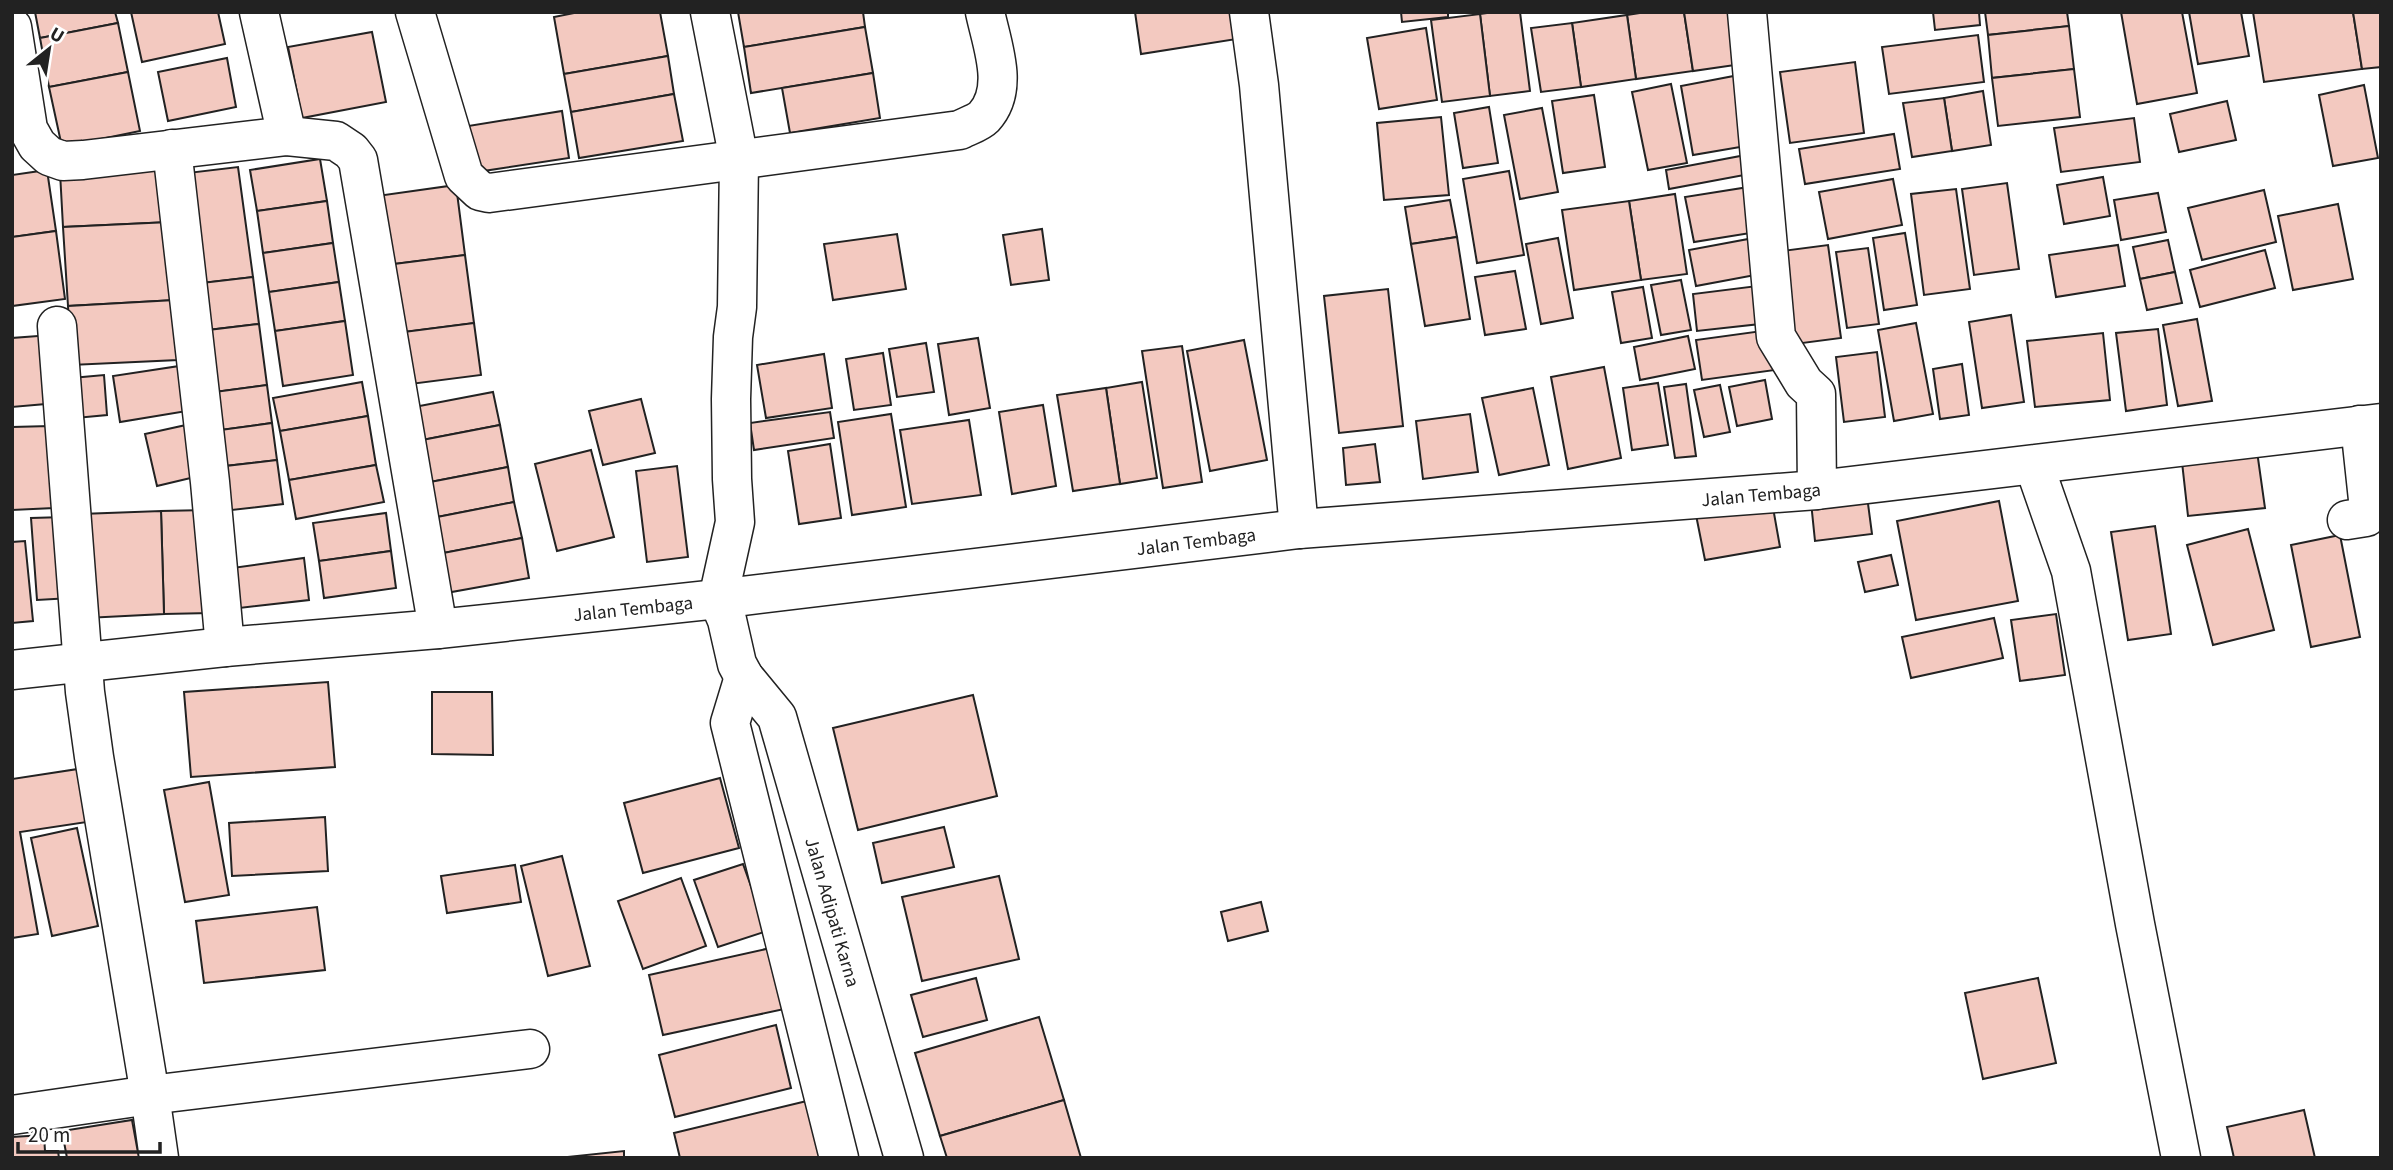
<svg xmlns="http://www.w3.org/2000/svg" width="2393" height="1170" font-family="'Source Sans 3',sans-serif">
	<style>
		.building { fill: #f3c9c0; stroke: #222; stroke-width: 2 }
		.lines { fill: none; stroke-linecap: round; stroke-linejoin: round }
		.street-casing { stroke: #222; stroke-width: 41 }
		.street { stroke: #fff; stroke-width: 38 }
		.labels { text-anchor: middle; stroke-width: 5; stroke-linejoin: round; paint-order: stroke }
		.street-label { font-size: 19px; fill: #222; stroke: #fff }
	</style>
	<rect width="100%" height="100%" fill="#fff"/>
	<!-- building -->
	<g class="building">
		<polygon points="35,12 115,12 118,23 40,38"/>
		<polygon points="131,12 218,12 225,44 142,62"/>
		<polygon points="579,12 660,12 668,56 564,74 554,17"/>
		<polygon points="738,12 863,12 865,27 744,47"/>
		<polygon points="1135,12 1239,12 1243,38 1141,54"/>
		<polygon points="1401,12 1448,12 1448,17 1402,22"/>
		<polygon points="1494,12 1520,12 1530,91 1490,96 1480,14"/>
		<polygon points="1646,12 1684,12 1693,71 1636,79 1627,15"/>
		<polygon points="1684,12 1742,12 1749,63 1693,71"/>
		<polygon points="1933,12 1979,12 1980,25 1935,30"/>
		<polygon points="1985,12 2067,12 2069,26 1988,35"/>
		<polygon points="2121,12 2182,12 2197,93 2137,104"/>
		<polygon points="2189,12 2241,12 2249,56 2198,64"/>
		<polygon points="2253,12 2353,12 2362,69 2264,82"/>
		<polygon points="2353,12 2381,12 2381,67 2362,69"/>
		<polygon points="1480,14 1490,96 1442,102 1431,20"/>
		<polygon points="1627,15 1636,79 1581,87 1572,23"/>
		<polygon points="118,23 128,72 49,87 40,38"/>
		<polygon points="1572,23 1581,87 1541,92 1531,28"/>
		<polygon points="2069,26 2074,69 1992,78 1988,35"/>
		<polygon points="865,27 873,73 751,93 744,47"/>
		<polygon points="1426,28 1437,100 1379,109 1367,38"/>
		<polygon points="372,32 386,102 302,118 288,47"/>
		<polygon points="1978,35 1984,82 1889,94 1882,47"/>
		<polygon points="668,56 674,94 571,112 564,74"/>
		<polygon points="227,58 236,107 168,121 158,72"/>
		<polygon points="1855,62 1864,133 1790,143 1780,72"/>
		<polygon points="2074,69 2080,117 1998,126 1992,78"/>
		<polygon points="128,72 140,131 62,147 49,87"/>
		<polygon points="873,73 880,118 790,133 782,88"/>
		<polygon points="1739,75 1752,145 1693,155 1681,86"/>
		<polygon points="1671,84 1687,163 1648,170 1632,92"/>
		<polygon points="2364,85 2378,158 2333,166 2319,95"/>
		<polygon points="1983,91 1991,145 1952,151 1944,98"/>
		<polygon points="674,94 683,141 579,158 571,112"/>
		<polygon points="1594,95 1605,167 1563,173 1552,101"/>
		<polygon points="1944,98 1952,151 1912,157 1903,103"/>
		<polygon points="2227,101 2236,140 2179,152 2170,114"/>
		<polygon points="1489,107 1498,163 1463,168 1454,113"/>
		<polygon points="1542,108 1558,192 1520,199 1504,115"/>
		<polygon points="562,111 569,158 470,173 462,127"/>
		<polygon points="1441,117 1449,195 1384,200 1377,123"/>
		<polygon points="2134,118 2140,162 2061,172 2054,128"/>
		<polygon points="1894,134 1900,169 1805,184 1799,149"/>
		<polygon points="1751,154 1755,173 1669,189 1666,170"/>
		<polygon points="320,159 327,201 257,211 250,170"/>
		<polygon points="168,167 170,222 63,227 60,172"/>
		<polygon points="238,167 253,277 193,284 179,174"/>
		<polygon points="47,170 56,231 12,237 12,175"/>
		<polygon points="1509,171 1524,255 1477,263 1463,179"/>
		<polygon points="2103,177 2110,216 2064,224 2057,185"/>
		<polygon points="1893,179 1902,225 1828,239 1819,192"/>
		<polygon points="2007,183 2019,269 1974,275 1962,189"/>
		<polygon points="456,185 465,255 386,265 377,196"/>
		<polygon points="1755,186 1763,231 1694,242 1685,197"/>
		<polygon points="1956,189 1970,289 1924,295 1911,194"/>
		<polygon points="2264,190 2276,242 2202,260 2188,208"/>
		<polygon points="2158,193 2166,232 2121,240 2114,200"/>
		<polygon points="1675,194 1687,274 1641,280 1629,201"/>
		<polygon points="1450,200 1457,237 1411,244 1405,207"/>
		<polygon points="327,201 333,243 263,253 257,211"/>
		<polygon points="1629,201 1641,280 1574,290 1562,210"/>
		<polygon points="2338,204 2353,279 2293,290 2278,216"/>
		<polygon points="170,222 175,300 68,306 63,227"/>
		<polygon points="1042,229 1049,280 1011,285 1003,235"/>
		<polygon points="56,231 65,299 12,306 12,237"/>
		<polygon points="1905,233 1917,305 1884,310 1873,238"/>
		<polygon points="897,234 906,289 833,300 824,244"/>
		<polygon points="1457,237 1470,319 1425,326 1411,244"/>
		<polygon points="1759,237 1766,273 1696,286 1689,250"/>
		<polygon points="1558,238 1573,318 1541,324 1526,244"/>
		<polygon points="2168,240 2175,272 2140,279 2133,247"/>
		<polygon points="333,243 339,282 269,292 263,253"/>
		<polygon points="1828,245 1841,338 1795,344 1782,251"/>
		<polygon points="2118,245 2125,286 2056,297 2049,255"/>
		<polygon points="1868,248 1879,324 1847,328 1836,252"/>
		<polygon points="2265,250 2275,288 2200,307 2190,270"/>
		<polygon points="465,255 474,323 396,333 386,265"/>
		<polygon points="1515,271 1526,329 1485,335 1475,277"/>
		<polygon points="2175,272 2182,303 2147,310 2140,279"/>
		<polygon points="253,277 259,324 200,331 193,284"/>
		<polygon points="1681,280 1691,330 1661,335 1651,285"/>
		<polygon points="339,282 345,321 275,331 269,292"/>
		<polygon points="1765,285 1769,323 1697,331 1693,294"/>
		<polygon points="1643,287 1652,338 1621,343 1612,292"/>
		<polygon points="1388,289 1403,426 1339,433 1324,296"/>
		<polygon points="175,300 178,360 71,365 68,306"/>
		<polygon points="2011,315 2024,402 1982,408 1969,322"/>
		<polygon points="2197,319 2212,401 2178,406 2163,325"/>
		<polygon points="345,321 353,375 283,386 275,331"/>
		<polygon points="474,323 481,375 403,385 396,333"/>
		<polygon points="1916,323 1933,414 1894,421 1878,330"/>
		<polygon points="259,324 267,385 207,393 200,331"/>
		<polygon points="2158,329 2167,405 2126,411 2116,333"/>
		<polygon points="1769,330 1775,370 1702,380 1696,340"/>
		<polygon points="2103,333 2110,400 2035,407 2027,341"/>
		<polygon points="51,335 57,403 12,407 12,338"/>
		<polygon points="1688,336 1695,369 1640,380 1634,347"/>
		<polygon points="978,338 990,408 949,415 938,344"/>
		<polygon points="1244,340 1267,460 1210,471 1187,351"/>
		<polygon points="926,343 934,392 897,397 889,349"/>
		<polygon points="1182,346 1202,482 1163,488 1142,351"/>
		<polygon points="1877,352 1885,417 1844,422 1836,357"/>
		<polygon points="883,353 891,405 854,410 846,359"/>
		<polygon points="824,354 832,408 766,418 757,365"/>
		<polygon points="1962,364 1969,415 1940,419 1933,369"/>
		<polygon points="186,365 193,410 120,422 113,376"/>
		<polygon points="1604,367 1621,458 1568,469 1551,377"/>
		<polygon points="104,375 107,415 76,418 72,378"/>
		<polygon points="1765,380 1772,419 1737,426 1729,387"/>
		<polygon points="362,382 368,416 280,431 273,398"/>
		<polygon points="1142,382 1157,478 1120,484 1106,388"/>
		<polygon points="1658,383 1668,445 1632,450 1623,388"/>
		<polygon points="1686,384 1696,456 1675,458 1664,387"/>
		<polygon points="267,385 272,423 213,431 207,393"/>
		<polygon points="1720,385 1730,432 1704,437 1694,390"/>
		<polygon points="1106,388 1120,484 1073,491 1057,395"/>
		<polygon points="1533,388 1549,465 1499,475 1482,398"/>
		<polygon points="493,392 500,425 417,441 409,408"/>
		<polygon points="641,399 655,453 603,465 589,411"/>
		<polygon points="1043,405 1056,486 1012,494 999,412"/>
		<polygon points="830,412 834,438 754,450 750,423"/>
		<polygon points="891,414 906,507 852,515 838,422"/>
		<polygon points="1470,414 1478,472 1423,479 1416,421"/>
		<polygon points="368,416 376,465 289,480 280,431"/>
		<polygon points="969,420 981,495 912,504 900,430"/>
		<polygon points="272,423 277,460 217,467 213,431"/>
		<polygon points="186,425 199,476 157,486 145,434"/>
		<polygon points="500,425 508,467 425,483 417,441"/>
		<polygon points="50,426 54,508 12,510 12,427"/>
		<polygon points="830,444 841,518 799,524 788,451"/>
		<polygon points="1375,444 1380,482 1346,485 1343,448"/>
		<polygon points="2256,444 2265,508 2188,516 2181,453"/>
		<polygon points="591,450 614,537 557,551 535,464"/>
		<polygon points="277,460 283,504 223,511 217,467"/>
		<polygon points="376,465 384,502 296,519 289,480"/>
		<polygon points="677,466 688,557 647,562 636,471"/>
		<polygon points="508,467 514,502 432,518 425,483"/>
		<polygon points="1867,496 1872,534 1815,541 1811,502"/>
		<polygon points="1999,501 2018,601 1916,620 1897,521"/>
		<polygon points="514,502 522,538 438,554 432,518"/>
		<polygon points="1772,502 1780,547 1705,560 1696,515"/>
		<polygon points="207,510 211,613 164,614 161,511"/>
		<polygon points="161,511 164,614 86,618 81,514"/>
		<polygon points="386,513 391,551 319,561 313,523"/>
		<polygon points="65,517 71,598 37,600 31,518"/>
		<polygon points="2155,526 2171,634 2128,640 2111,532"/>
		<polygon points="2248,529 2274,630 2213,645 2187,545"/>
		<polygon points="2340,535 2360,637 2311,647 2291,545"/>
		<polygon points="522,538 529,578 446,593 438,554"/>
		<polygon points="25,541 33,621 12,623 12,542"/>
		<polygon points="391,551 396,588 324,598 319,561"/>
		<polygon points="1891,555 1898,585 1865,592 1858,562"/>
		<polygon points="304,558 309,600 231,609 225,569"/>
		<polygon points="2056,614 2065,675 2020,681 2011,620"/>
		<polygon points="1994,618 2003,658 1911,678 1902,637"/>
		<polygon points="328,682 335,767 191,777 184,692"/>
		<polygon points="432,692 492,692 493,755 432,754"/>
		<polygon points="973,695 997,796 858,830 833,728"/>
		<polygon points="78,769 87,822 20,832 38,934 12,938 12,779"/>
		<polygon points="720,778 739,848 643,873 624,803"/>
		<polygon points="209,782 229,895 185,902 164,790"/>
		<polygon points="325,817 328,871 232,876 229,823"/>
		<polygon points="944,827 954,867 882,883 873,843"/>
		<polygon points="77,828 98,926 52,936 31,838"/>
		<polygon points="562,856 590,966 548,976 521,866"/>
		<polygon points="743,864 767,931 718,947 694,880"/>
		<polygon points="515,865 521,902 447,913 441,876"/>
		<polygon points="999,876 1019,959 922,981 902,897"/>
		<polygon points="681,878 706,946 643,969 618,901"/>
		<polygon points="1261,902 1268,931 1228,941 1221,912"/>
		<polygon points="317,907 325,970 204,983 196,921"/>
		<polygon points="775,947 789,1008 663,1035 649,975"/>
		<polygon points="976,978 987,1020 923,1037 911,995"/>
		<polygon points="2038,978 2056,1063 1983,1079 1965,993"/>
		<polygon points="1039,1017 1064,1100 940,1136 915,1053"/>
		<polygon points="776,1025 791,1088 675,1117 659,1055"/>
		<polygon points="811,1100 825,1158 680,1158 674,1133"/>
		<polygon points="1064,1100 1081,1158 947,1158 940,1136"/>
		<polygon points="2304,1110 2315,1158 2234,1158 2227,1127"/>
		<polygon points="132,1120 139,1158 67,1158 62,1131"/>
		<polygon points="44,1135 45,1151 58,1151 59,1158 12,1158 12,1137"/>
		<polygon points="624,1151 624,1158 558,1158"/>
	</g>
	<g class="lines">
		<!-- street casing -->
		<g class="street-casing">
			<g id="street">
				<polyline points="259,12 287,136"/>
				<path d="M415 12 464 176 480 191 489 193 960 130C967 126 978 123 984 117 1010 89 992 45 985 12"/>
				<polyline points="710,12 739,160 737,307 733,337 731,399 732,479 735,522 718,599 727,620 737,664 744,677 777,717 904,1158"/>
				<polyline points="1249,12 1259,85 1299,529"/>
				<polyline points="1747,12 1776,337 1804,383 1816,394 1817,490"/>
				<polyline points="12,27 28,129 37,145 49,156 63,161 83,160 287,136 336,141 351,151 358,160 438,629"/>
				<polyline points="172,149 210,482 225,647"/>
				<polyline points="57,326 85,692 94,757 150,1095 530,1049"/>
				<polyline points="2034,465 2071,571 2135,924 2181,1158"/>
				<polyline points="2347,520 2366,517 2369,509 2360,425"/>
				<polyline points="12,670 225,647 438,629 718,599 1299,529 1817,490 2381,423"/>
				<polyline points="744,677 730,723 839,1158"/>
				<polyline points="12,1115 150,1095 159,1158"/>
			</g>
		</g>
		<!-- street -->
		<use href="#street" class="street"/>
	</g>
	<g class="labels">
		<!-- street labels -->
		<g class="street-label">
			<text transform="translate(1761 494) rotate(-5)" y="7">Jalan Tembaga</text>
			<text transform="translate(1196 541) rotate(-7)" y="7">Jalan Tembaga</text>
			<text transform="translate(633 608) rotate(-6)" y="7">Jalan Tembaga</text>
			<text transform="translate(833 912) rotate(74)" y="7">Jalan Adipati Karna</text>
		</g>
	</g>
	<!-- border -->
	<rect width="2393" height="1170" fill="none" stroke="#222222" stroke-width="28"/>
	<!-- north arrow -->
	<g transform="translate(49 49) rotate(30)" stroke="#ffffff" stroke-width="5" paint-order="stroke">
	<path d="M0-5L12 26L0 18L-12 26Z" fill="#222222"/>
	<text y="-10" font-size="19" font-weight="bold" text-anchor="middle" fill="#222222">U</text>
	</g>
	<!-- scale -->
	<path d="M18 1142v10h142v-10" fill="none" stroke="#222222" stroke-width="3.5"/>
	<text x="28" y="1142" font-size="21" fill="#222222" stroke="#ffffff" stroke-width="5" paint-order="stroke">20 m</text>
</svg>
